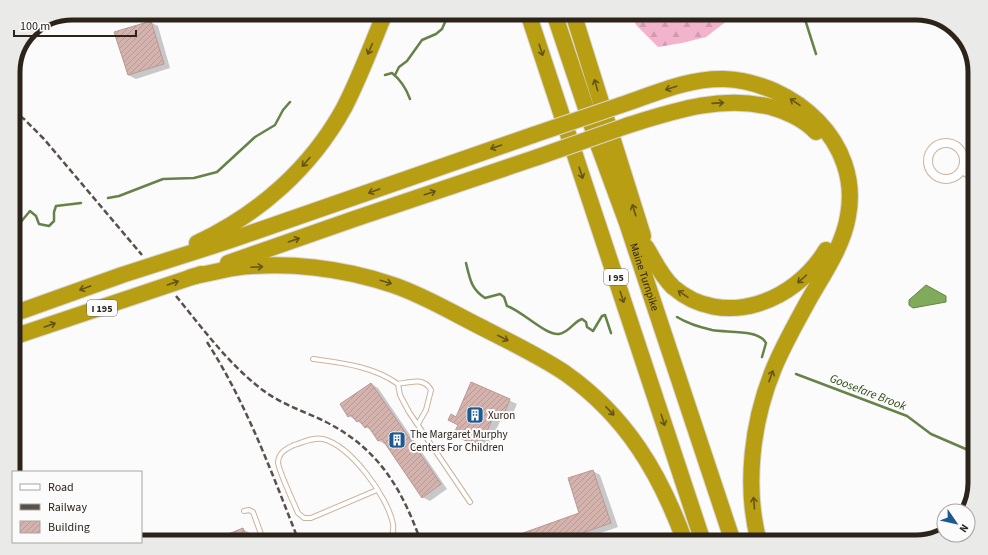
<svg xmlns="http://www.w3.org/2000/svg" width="988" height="555" font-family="'Source Sans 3',sans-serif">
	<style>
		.forest { fill: url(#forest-firs) }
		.water { fill: #80ab5b; stroke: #678248 }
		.shadow { fill: #0003 }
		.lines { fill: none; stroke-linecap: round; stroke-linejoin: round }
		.stream { stroke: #678248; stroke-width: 2.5 }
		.building { fill: url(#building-hatch); stroke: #b99893 }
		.service-casing { stroke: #cbb39e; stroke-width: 6 }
		.minor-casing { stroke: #cbb39e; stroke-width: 10 }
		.motorway-casing { stroke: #d9d7d6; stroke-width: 18 }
		.service { stroke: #fff; stroke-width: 4 }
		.minor { stroke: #fff; stroke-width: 8 }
		.motorway { stroke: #b89e13; stroke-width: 16 }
		.rail { stroke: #58514b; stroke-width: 2.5; stroke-dasharray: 6 3; stroke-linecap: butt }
		.motorway-bridge-casing { stroke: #d9d7d6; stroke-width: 18; stroke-linecap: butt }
		.motorway-bridge { stroke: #b89e13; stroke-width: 16 }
		.oneway { stroke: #645418 }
		.labels { text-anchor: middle; stroke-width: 4; stroke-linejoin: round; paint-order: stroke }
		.shield { fill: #fbfbfb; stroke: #6a645e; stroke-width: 1 }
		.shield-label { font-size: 10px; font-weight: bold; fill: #2c231b }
		.street-label { font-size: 11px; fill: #2c231b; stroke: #fbfbfb }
		.poi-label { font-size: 11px; fill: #2c231b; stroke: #fbfbfb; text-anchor: start }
		.water-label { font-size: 12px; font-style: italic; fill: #2d4910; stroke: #fbfbfb }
		.rim { fill: none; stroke: #2c231b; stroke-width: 5 }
	</style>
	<defs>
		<pattern id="forest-firs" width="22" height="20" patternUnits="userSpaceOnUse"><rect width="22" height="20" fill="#f3b3cc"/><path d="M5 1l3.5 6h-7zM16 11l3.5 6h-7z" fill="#d09aaf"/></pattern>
		<pattern id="building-hatch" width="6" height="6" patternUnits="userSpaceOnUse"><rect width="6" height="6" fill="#d4b2ad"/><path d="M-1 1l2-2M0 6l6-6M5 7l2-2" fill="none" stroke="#b69994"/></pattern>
	</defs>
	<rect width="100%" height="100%" fill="#fbfbfb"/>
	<!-- forest -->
	<polygon class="forest" points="629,13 737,13 706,37 682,43 658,47 637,26"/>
	<!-- water -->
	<g class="water">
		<polygon points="926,285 946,296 946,302 913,308 909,305 909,300"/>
		<polygon points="457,536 475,542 447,542"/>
	</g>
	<!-- shadow -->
	<g class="shadow">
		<polygon points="150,22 158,26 170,68 136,79 128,75"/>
		<polygon points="472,383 517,404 510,420 502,417 487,450 455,435 459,425 449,420 456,418"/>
		<polygon points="371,384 378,388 447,489 430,501 422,497 386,445 379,441 372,431 349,416"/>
		<polygon points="593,471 600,475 618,527 575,542 527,542 581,514"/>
		<polygon points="243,529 250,533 254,542 211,542"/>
	</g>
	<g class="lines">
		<!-- stream -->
		<g class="stream">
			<polyline points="803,13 816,54"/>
			<path d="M385 75 392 73C401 80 406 88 410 99"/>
			<polyline points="395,75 399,67 407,61 422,40 436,34 442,29 449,13"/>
			<polyline points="108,198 119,196 163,179 194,178 217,172 255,137 275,125 283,110 290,102"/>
			<polyline points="13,221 20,223 30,211 36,216 39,224 49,226 54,221 54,212 56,206 81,203"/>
			<path d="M466 263C470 279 471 289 485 298L500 294 504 297 507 306C521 310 546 336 559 334 570 332 573 322 582 319L586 322 587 327 593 331 602 316 605 315 611 333"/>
			<path d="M677 317C688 324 700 327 712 330 726 333 759 329 766 343L762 357"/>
			<polyline points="796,374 907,416 931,434 975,453"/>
		</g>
	</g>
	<!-- building -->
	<g class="building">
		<polygon points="151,21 164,64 128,75 114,32"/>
		<polygon points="471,382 510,399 503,417 495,413 480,447 453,435 458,425 448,420 451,414 456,417"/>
		<polygon points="371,383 441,484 422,498 382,439 378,441 368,426 365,428 359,420 357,422 351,415 348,417 340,404"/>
		<polygon points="593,470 611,523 557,542 526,542 523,533 579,513 568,478"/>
		<polygon points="243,528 248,542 209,542"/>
	</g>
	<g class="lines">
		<!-- service casing -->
		<g class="service-casing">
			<g id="service">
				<path d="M313 359C342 363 373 366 398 384L400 395 409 412 470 502"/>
				<path d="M398 384C410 382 424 377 431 390L426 410 418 424"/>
				<path d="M377 490 311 518H304L298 513C294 503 278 470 278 462 279 452 286 449 294 445 304 442 313 437 323 439 351 446 388 497 393 524 394 530 392 536 391 542"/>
				<polyline points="244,511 249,510 253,512 264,542"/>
			</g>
		</g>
		<!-- minor casing -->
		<g class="minor-casing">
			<g id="minor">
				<circle cx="946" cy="161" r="18"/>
				<polyline points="962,170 975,177"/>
			</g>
		</g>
		<!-- motorway casing -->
		<g class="motorway-casing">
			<g id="motorway">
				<polyline points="528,13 703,542"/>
				<path id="s1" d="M554 13 599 147 627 223 733 542"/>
				<polyline points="573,13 643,236"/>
				<path d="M621 105C654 94 688 78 724 79 794 82 862 142 848 216 843 247 822 276 807 303 795 325 783 346 774 368 752 421 744 487 759 542"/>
				<path d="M626 126C674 111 720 95 771 107 788 112 804 119 816 132"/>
				<path d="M197 243C259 214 311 168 344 108 360 77 372 44 385 13"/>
				<path d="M646 247C654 260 661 276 673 287 723 330 795 302 826 250"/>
				<polyline points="228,263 354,219 538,157"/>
				<path d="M191 277C205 274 219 271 233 268 286 261 343 268 393 285 423 295 451 312 479 326 508 341 538 355 565 373 626 416 660 473 685 542"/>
				<polyline points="13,314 122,275 228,241 533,135"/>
				<polyline points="13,337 201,274"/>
			</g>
		</g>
		<!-- service -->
		<use href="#service" class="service"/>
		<!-- minor -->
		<use href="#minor" class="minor"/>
		<!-- motorway -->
		<use href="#motorway" class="motorway"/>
		<!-- rail -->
		<g class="rail">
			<polyline points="13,111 24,119 44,139 142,255"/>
			<path d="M176 296C204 330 229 365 264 391 283 405 306 412 326 422 379 449 402 489 421 542"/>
			<path d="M207 342C245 401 270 468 296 534"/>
		</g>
		<!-- motorway-bridge casing -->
		<g class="motorway-bridge-casing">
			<g id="motorway-bridge">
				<polyline points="533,135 621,105"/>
				<polyline points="538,157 626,126"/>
			</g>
		</g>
		<!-- motorway-bridge -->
		<use href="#motorway-bridge" class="motorway-bridge"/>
	</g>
	<!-- one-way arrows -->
	<defs><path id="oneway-shaft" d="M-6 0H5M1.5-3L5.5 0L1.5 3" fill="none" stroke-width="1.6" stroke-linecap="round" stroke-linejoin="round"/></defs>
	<g class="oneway">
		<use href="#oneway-shaft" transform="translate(370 49) rotate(113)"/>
		<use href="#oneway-shaft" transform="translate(541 50) rotate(72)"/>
		<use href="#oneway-shaft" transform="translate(596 85) rotate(-107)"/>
		<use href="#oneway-shaft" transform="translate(671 88) rotate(162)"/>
		<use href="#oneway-shaft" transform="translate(795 102) rotate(-146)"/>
		<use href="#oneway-shaft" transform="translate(718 103) rotate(-4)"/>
		<use href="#oneway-shaft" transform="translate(496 147) rotate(161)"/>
		<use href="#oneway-shaft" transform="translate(306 162) rotate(131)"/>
		<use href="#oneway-shaft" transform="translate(581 173) rotate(72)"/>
		<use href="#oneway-shaft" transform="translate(374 191) rotate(160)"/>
		<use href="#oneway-shaft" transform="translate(430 193) rotate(-18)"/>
		<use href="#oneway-shaft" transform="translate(634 210) rotate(-107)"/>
		<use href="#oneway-shaft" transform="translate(294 240) rotate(-19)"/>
		<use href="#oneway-shaft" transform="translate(257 267) rotate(-3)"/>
		<use href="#oneway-shaft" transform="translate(802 279) rotate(138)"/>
		<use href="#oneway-shaft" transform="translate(386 282) rotate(17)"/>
		<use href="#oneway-shaft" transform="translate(173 283) rotate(-19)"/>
		<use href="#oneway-shaft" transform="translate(85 288) rotate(160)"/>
		<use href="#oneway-shaft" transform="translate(683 294) rotate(-146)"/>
		<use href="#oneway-shaft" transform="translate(622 297) rotate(72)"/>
		<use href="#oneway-shaft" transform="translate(50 325) rotate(-19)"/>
		<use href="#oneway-shaft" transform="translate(503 338) rotate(27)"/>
		<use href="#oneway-shaft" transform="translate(771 376) rotate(-70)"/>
		<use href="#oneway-shaft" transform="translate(610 411) rotate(46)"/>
		<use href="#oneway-shaft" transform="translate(663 420) rotate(72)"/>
		<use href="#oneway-shaft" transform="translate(754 503) rotate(-95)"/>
	</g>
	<!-- icons -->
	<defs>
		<g id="building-square" transform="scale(0.9)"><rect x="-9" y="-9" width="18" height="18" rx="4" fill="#1b598f" stroke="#fbfbfb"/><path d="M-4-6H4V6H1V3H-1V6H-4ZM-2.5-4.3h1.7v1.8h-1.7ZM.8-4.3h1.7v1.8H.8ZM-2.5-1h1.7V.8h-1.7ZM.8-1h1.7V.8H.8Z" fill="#fff"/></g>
	</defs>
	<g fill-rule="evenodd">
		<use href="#building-square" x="475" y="415"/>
		<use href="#building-square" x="397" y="440"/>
	</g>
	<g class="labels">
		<!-- shield labels -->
		<g class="shield">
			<rect x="604" y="269" width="24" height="16" rx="3"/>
			<rect x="87" y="300" width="30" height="16" rx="3"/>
		</g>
		<g class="shield-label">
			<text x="616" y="281">I 95</text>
			<text x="102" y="312">I 195</text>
		</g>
		<!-- street labels -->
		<g class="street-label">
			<text dy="4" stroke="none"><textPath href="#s1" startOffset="279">Maine Turnpike</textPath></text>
		</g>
		<!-- poi labels -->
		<g class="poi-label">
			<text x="488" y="419">Xuron</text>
			<text x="410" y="438">The Margaret Murphy<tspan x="410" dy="13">Centers For Children</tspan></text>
		</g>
		<!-- water labels -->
		<g class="water-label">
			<text transform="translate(868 392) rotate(21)" y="4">Goosefare Brook</text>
		</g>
	</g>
	<!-- crop -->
	<path d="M0 0H988V555H0ZM72 20H916A52 52 0 0 1 968 72V483A52 52 0 0 1 916 535H72A52 52 0 0 1 20 483V72A52 52 0 0 1 72 20Z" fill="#eaeae9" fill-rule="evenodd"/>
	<path class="rim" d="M72 20H916A52 52 0 0 1 968 72V483A52 52 0 0 1 916 535H72A52 52 0 0 1 20 483V72A52 52 0 0 1 72 20Z"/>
	<!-- legend -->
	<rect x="12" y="471" width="130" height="72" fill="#fbfbfb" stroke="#a8a5a1"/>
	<rect x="20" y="484" width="20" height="6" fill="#ffffff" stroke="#a8a5a1"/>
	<text x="48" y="491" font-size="12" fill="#2c231b">Road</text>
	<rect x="20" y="504" width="20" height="6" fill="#58514b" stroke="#a8a5a1"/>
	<text x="48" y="511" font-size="12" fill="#2c231b">Railway</text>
	<rect x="20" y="521" width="20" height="12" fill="url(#building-hatch)" stroke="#a8a5a1"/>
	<text x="48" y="531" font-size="12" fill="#2c231b">Building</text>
	<!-- north arrow -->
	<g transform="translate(956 523) rotate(124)"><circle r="19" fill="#fbfbfb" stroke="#a8a5a1"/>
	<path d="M0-3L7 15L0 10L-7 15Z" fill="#1b598f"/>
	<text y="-6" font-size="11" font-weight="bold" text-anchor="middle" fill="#2c231b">N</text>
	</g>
	<!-- scale -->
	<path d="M14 30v6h122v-6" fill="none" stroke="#2c231b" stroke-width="2"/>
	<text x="20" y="30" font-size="12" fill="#2c231b" stroke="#fbfbfb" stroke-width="3" paint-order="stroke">100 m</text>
</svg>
